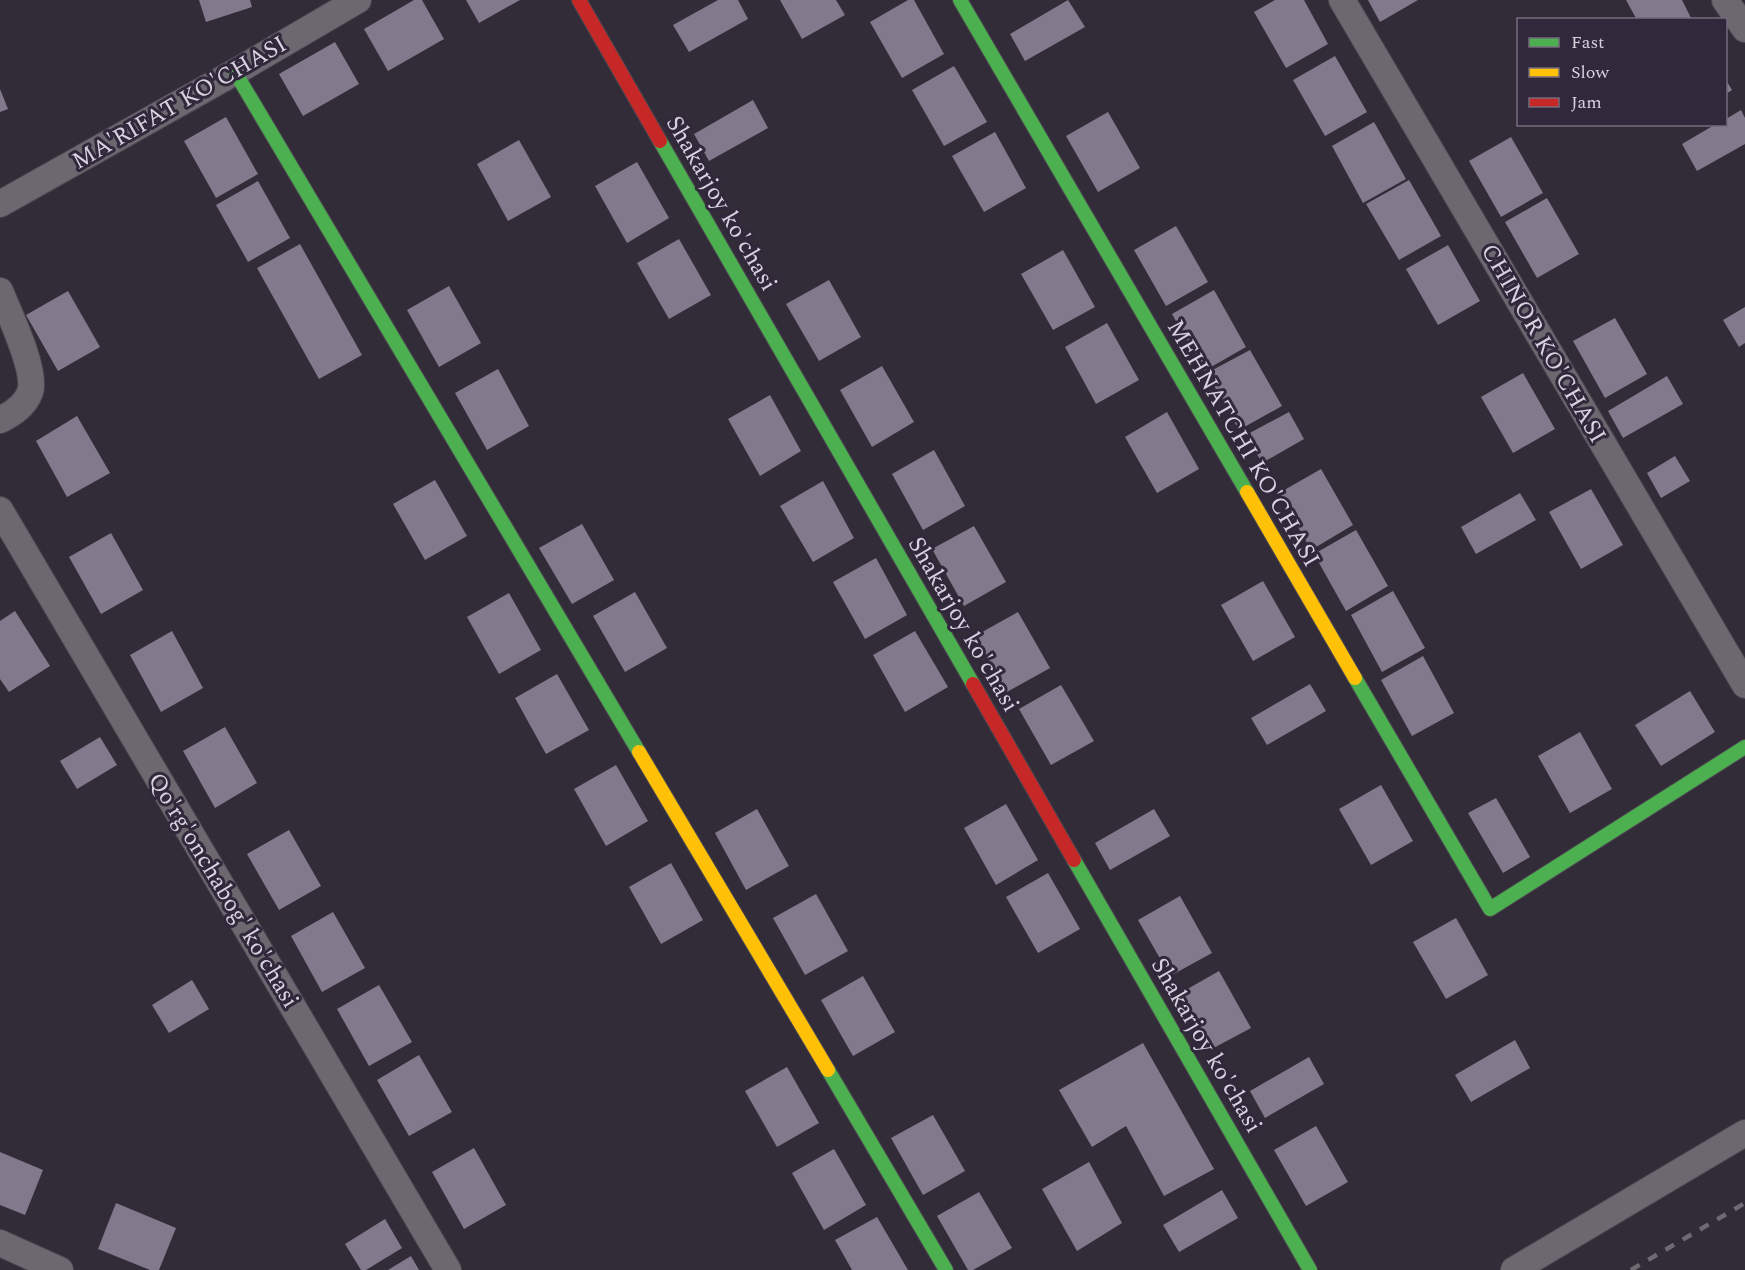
<svg xmlns="http://www.w3.org/2000/svg" width="1745" height="1270" font-family="Spectral,serif">
	<style>
		.building { fill: #827a8c }
		.lines { fill: none; stroke-linecap: round; stroke-linejoin: round }
		.street-casing { stroke: #4c4750; stroke-width: 28 }
		.fast-casing { stroke: #4c4750; stroke-width: 16 }
		.slow-casing { stroke: #4c4750; stroke-width: 16 }
		.jam-casing { stroke: #4c4750; stroke-width: 16 }
		.street { stroke: #6c6870; stroke-width: 26 }
		.fast { stroke: #4caf50; stroke-width: 14 }
		.slow { stroke: #ffc107; stroke-width: 14 }
		.jam { stroke: #c62828; stroke-width: 14 }
		.rail { stroke: #6d6a72; stroke-width: 4.5; stroke-dasharray: 10 10; stroke-linecap: butt }
		.labels { text-anchor: middle; stroke-width: 6; stroke-linejoin: round; paint-order: stroke }
		.street-label { font-size: 24px; fill: #d8d2df; stroke: #31283b }
	</style>
	<rect width="100%" height="100%" fill="#312c37"/>
	<!-- building -->
	<g class="building">
		<polygon points="199,0 250,0 252,7 206,22"/>
		<polygon points="414,0 422,0 444,39 388,71 364,29"/>
		<polygon points="466,0 520,0 479,23"/>
		<polygon points="718,0 738,0 748,19 689,52 673,25"/>
		<polygon points="780,0 836,0 845,15 802,39"/>
		<polygon points="908,0 914,0 944,54 902,78 870,22"/>
		<polygon points="1068,0 1085,27 1025,61 1010,34"/>
		<polygon points="1275,0 1304,0 1328,44 1286,68 1254,12"/>
		<polygon points="1368,0 1418,0 1380,22"/>
		<polygon points="1626,0 1682,0 1692,20 1637,20"/>
		<polygon points="335,42 359,84 303,116 279,74"/>
		<polygon points="1335,56 1367,112 1325,136 1293,80"/>
		<polygon points="954,66 987,122 944,146 912,90"/>
		<polygon points="1726,80 1732,90 1726,94"/>
		<polygon points="0,89 8,109 0,112"/>
		<polygon points="753,100 768,128 709,161 694,134"/>
		<polygon points="1741,110 1745,118 1745,144 1697,171 1682,144 1716,124 1726,124 1726,119"/>
		<polygon points="1108,112 1140,168 1098,192 1066,136"/>
		<polygon points="226,117 258,174 216,198 184,141"/>
		<polygon points="1374,122 1406,179 1363,203 1332,146"/>
		<polygon points="995,132 1026,188 984,212 952,156"/>
		<polygon points="1511,137 1543,193 1501,217 1469,161"/>
		<polygon points="519,140 551,197 508,221 477,164"/>
		<polygon points="637,162 669,218 627,243 595,186"/>
		<polygon points="1409,180 1441,236 1399,260 1366,204"/>
		<polygon points="258,181 290,238 248,262 216,205"/>
		<polygon points="1547,198 1579,254 1537,278 1505,222"/>
		<polygon points="1176,226 1208,282 1166,306 1134,250"/>
		<polygon points="679,239 711,295 669,319 637,263"/>
		<polygon points="300,244 362,355 319,379 257,268"/>
		<polygon points="1448,245 1480,301 1438,325 1406,269"/>
		<polygon points="1063,250 1095,307 1053,330 1021,274"/>
		<polygon points="829,280 861,337 819,361 786,304"/>
		<polygon points="449,286 481,343 439,367 407,310"/>
		<polygon points="1214,290 1246,347 1204,371 1172,314"/>
		<polygon points="68,291 100,347 58,371 26,315"/>
		<polygon points="1745,307 1745,343 1739,347 1723,320"/>
		<polygon points="1615,318 1647,374 1605,398 1573,341"/>
		<polygon points="1107,323 1139,380 1096,404 1065,347"/>
		<polygon points="1250,350 1282,406 1239,430 1207,373"/>
		<polygon points="882,366 914,422 872,447 840,390"/>
		<polygon points="498,369 529,426 487,450 455,393"/>
		<polygon points="1523,373 1555,429 1513,453 1481,397"/>
		<polygon points="1667,376 1683,404 1623,438 1608,411"/>
		<polygon points="770,395 801,451 760,476 728,419"/>
		<polygon points="1167,412 1199,469 1157,493 1125,437"/>
		<polygon points="1289,412 1304,439 1262,463 1246,435"/>
		<polygon points="77,416 110,473 67,497 36,441"/>
		<polygon points="934,450 965,506 923,530 892,474"/>
		<polygon points="1675,456 1690,481 1661,498 1647,473"/>
		<polygon points="1321,469 1353,525 1311,550 1279,493"/>
		<polygon points="435,480 467,536 425,560 393,504"/>
		<polygon points="823,481 854,538 813,562 780,506"/>
		<polygon points="1591,489 1623,545 1581,569 1549,512"/>
		<polygon points="1520,493 1536,520 1476,554 1461,527"/>
		<polygon points="582,524 614,580 572,604 539,548"/>
		<polygon points="974,526 1006,582 964,606 932,549"/>
		<polygon points="1356,530 1388,586 1346,611 1314,554"/>
		<polygon points="111,533 143,590 101,614 69,557"/>
		<polygon points="876,558 907,615 865,639 833,582"/>
		<polygon points="1263,581 1295,637 1253,661 1221,605"/>
		<polygon points="1393,591 1425,648 1382,672 1351,615"/>
		<polygon points="635,592 667,648 625,672 593,616"/>
		<polygon points="509,593 541,650 499,674 467,617"/>
		<polygon points="15,611 50,666 9,692 0,679 0,621"/>
		<polygon points="1018,612 1050,668 1007,692 975,636"/>
		<polygon points="172,631 203,688 161,712 130,655"/>
		<polygon points="915,631 948,687 905,712 873,655"/>
		<polygon points="1423,656 1454,713 1412,736 1381,680"/>
		<polygon points="557,674 589,730 546,754 515,698"/>
		<polygon points="1310,684 1326,711 1267,745 1251,718"/>
		<polygon points="1061,685 1094,741 1051,765 1019,709"/>
		<polygon points="1690,691 1715,732 1661,766 1635,725"/>
		<polygon points="225,727 257,783 215,808 183,751"/>
		<polygon points="1580,732 1612,789 1570,813 1538,756"/>
		<polygon points="100,737 117,765 77,789 60,761"/>
		<polygon points="616,765 648,821 606,846 574,789"/>
		<polygon points="1381,785 1413,841 1371,865 1339,809"/>
		<polygon points="1496,798 1530,857 1503,873 1468,813"/>
		<polygon points="1006,804 1038,860 996,885 964,828"/>
		<polygon points="757,809 789,866 746,890 715,833"/>
		<polygon points="1154,809 1170,836 1110,870 1095,843"/>
		<polygon points="289,830 321,886 279,910 247,854"/>
		<polygon points="671,863 703,920 661,944 629,887"/>
		<polygon points="1048,873 1080,929 1038,953 1006,897"/>
		<polygon points="816,894 848,951 805,975 773,918"/>
		<polygon points="1180,896 1212,953 1170,976 1138,920"/>
		<polygon points="333,912 365,968 322,992 291,936"/>
		<polygon points="1456,918 1488,975 1446,999 1413,942"/>
		<polygon points="1219,971 1251,1028 1208,1051 1177,995"/>
		<polygon points="863,976 895,1032 853,1056 821,1000"/>
		<polygon points="192,980 209,1009 169,1033 152,1005"/>
		<polygon points="379,985 412,1042 369,1066 337,1009"/>
		<polygon points="1515,1040 1530,1068 1471,1102 1455,1075"/>
		<polygon points="1143,1043 1214,1169 1164,1196 1126,1126 1092,1147 1059,1090"/>
		<polygon points="419,1055 452,1112 409,1136 377,1080"/>
		<polygon points="1309,1057 1324,1084 1265,1118 1250,1091"/>
		<polygon points="787,1067 819,1123 777,1147 745,1091"/>
		<polygon points="933,1115 965,1171 923,1195 891,1138"/>
		<polygon points="1316,1126 1348,1182 1306,1206 1274,1150"/>
		<polygon points="474,1148 506,1205 464,1229 432,1172"/>
		<polygon points="834,1149 866,1205 824,1230 792,1173"/>
		<polygon points="0,1152 43,1170 25,1215 0,1205"/>
		<polygon points="1089,1162 1122,1223 1077,1251 1042,1189"/>
		<polygon points="1222,1190 1238,1218 1179,1252 1163,1225"/>
		<polygon points="979,1192 1012,1248 973,1270 968,1270 937,1216"/>
		<polygon points="116,1203 176,1228 159,1270 150,1270 98,1249"/>
		<polygon points="877,1217 908,1270 852,1270 835,1240"/>
		<polygon points="385,1219 402,1248 366,1270 361,1270 345,1244"/>
		<polygon points="411,1256 419,1270 388,1270"/>
	</g>
	<g class="lines">
		<!-- street casing -->
		<g class="street-casing">
			<g id="street">
				<polyline points="1342,0 1745,685"/>
				<polyline points="1725,0 1745,29"/>
				<polyline points="0,204 235,72 358,0"/>
				<path d="M0 291C9 313 37 371 30 392 25 406 12 414 0 420"/>
				<polyline points="0,510 448,1270"/>
				<polyline points="0,1243 60,1270"/>
				<polyline points="1514,1270 1745,1133"/>
			</g>
		</g>
		<!-- fast casing -->
		<g class="fast-casing">
			<g id="fast">
				<polyline points="960,0 1247,492"/>
				<polyline points="235,72 639,752"/>
				<polyline points="660,141 973,684"/>
				<polyline points="1355,678 1490,909 1745,747"/>
				<polyline points="1074,860 1310,1270"/>
				<polyline points="828,1070 946,1270"/>
			</g>
		</g>
		<!-- slow casing -->
		<g class="slow-casing">
			<g id="slow">
				<polyline points="1247,492 1355,678"/>
				<polyline points="639,752 828,1070"/>
			</g>
		</g>
		<!-- jam casing -->
		<g class="jam-casing">
			<g id="jam">
				<polyline points="579,0 660,141"/>
				<polyline points="973,684 1074,860"/>
			</g>
		</g>
		<!-- street -->
		<use href="#street" class="street"/>
		<!-- fast -->
		<use href="#fast" class="fast"/>
		<!-- slow -->
		<use href="#slow" class="slow"/>
		<!-- jam -->
		<use href="#jam" class="jam"/>
		<!-- rail -->
		<polyline class="rail" points="1631,1270 1745,1203"/>
	</g>
	<g class="labels">
		<!-- street labels -->
		<g class="street-label">
			<text transform="translate(179 102) rotate(-30)" y="8">MA'RIFAT KO'CHASI</text>
			<text transform="translate(722 203) rotate(60)" y="8">Shakarjoy ko'chasi</text>
			<text transform="translate(1544 343) rotate(60)" y="8">CHINOR KO'CHASI</text>
			<text transform="translate(1244 443) rotate(60)" y="8">MEHNATCHI KO'CHASI</text>
			<text transform="translate(964 624) rotate(60)" y="8">Shakarjoy ko'chasi</text>
			<text transform="translate(224 890) rotate(59)" y="8">Qo'rg'onchabog' ko'chasi</text>
			<text transform="translate(1207 1045) rotate(60)" y="8">Shakarjoy ko'chasi</text>
		</g>
	</g>
	<!-- legend -->
	<rect x="1517" y="18" width="210" height="108" fill="#31283b" stroke="#746c7d" stroke-width="1.5"/>
	<rect x="1529" y="38" width="30" height="9" fill="#4caf50" stroke="#746c7d" stroke-width="1.5"/>
	<text x="1571" y="48" font-size="18" fill="#d8d2df">Fast</text>
	<rect x="1529" y="68" width="30" height="9" fill="#ffc107" stroke="#746c7d" stroke-width="1.5"/>
	<text x="1571" y="78" font-size="18" fill="#d8d2df">Slow</text>
	<rect x="1529" y="98" width="30" height="9" fill="#c62828" stroke="#746c7d" stroke-width="1.5"/>
	<text x="1571" y="108" font-size="18" fill="#d8d2df">Jam</text>
</svg>
